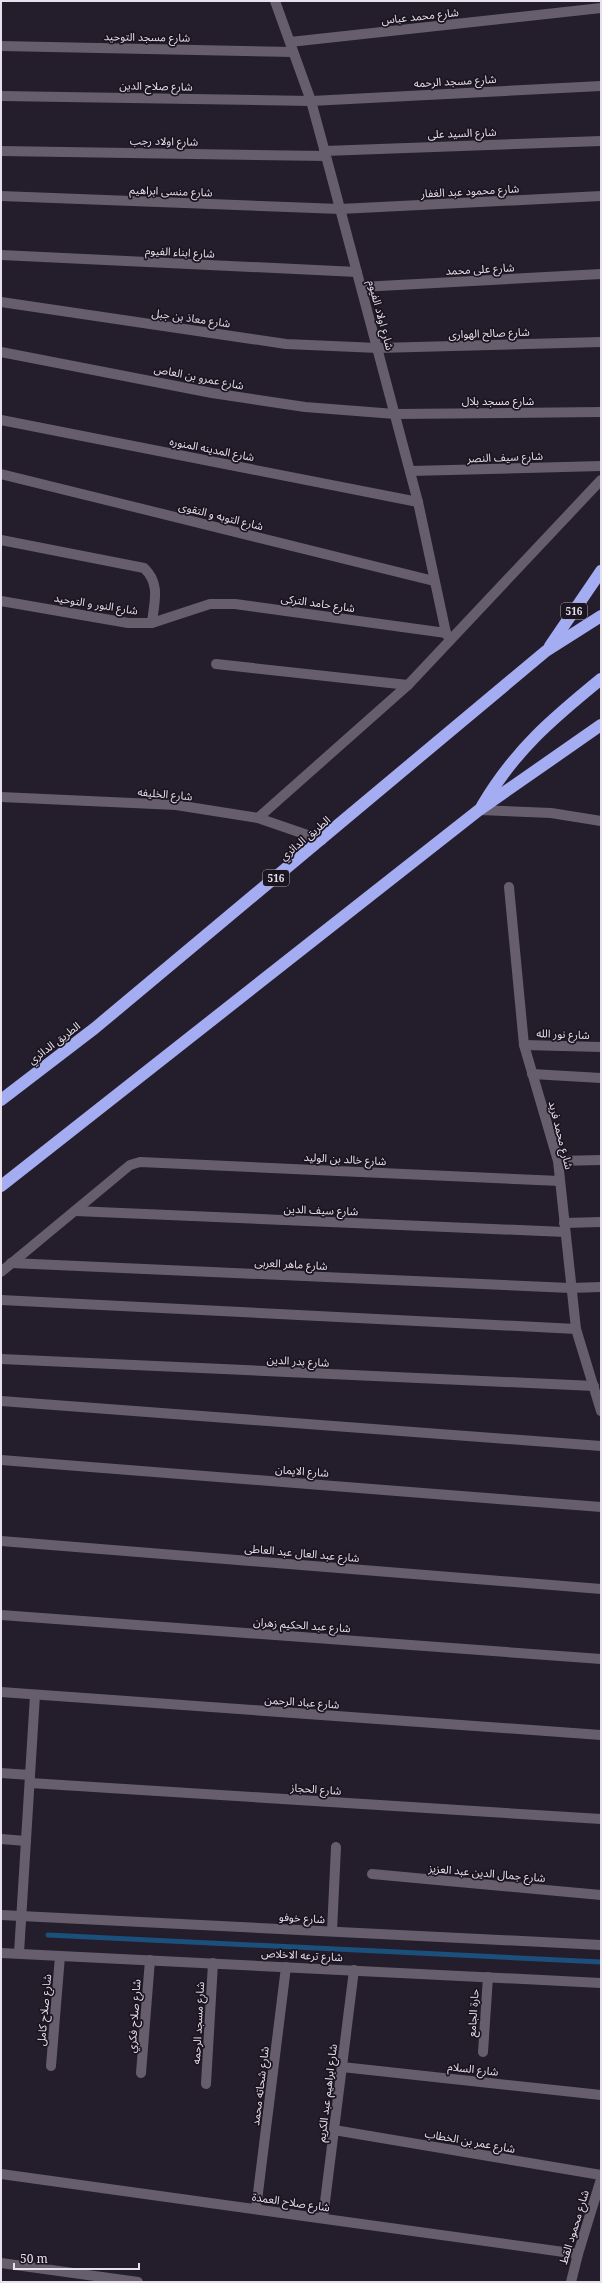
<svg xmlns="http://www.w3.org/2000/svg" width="602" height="2283" font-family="'Noto Serif','Noto Sans Arabic',serif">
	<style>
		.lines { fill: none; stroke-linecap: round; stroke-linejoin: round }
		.stream { stroke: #1b507c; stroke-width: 5 }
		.minor { stroke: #665d6d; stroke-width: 10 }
		.tertiary { stroke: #665d6d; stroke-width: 10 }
		.secondary { stroke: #665d6d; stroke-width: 10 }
		.motorway { stroke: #a4acf2; stroke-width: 12 }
		.labels { text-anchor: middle; stroke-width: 3.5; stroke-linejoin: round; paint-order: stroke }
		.shield { fill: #1b1421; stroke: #a9a4ae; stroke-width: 1 }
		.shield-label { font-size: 10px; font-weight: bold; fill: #e6e1ea }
		.street-label { font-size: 11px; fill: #e6e1ea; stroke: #1b1421 }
	</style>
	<rect width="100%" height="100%" fill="#241d2b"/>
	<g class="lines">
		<!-- stream -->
		<polyline class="stream" points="48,1935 601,1962"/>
		<!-- minor -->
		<g class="minor">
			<polyline points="275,1 311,101 326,156 418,502 446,633 450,640"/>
			<polyline points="290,42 601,8"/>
			<polyline points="1,46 293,52"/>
			<polyline points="1,96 311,101 601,86"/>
			<polyline points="1,151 326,156"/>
			<polyline points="324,151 601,141"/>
			<polyline points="1,196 340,209 601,196"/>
			<polyline points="1,255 357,272"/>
			<polyline points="361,287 601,274"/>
			<polyline points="1,302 286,344 378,348 601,342"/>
			<polyline points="1,352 212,393 305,407 395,414 601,412"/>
			<polyline points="1,420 418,502"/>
			<polyline points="410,471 601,466"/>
			<polyline points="1,474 434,581"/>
			<path d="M1 540 144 568C161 584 154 602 152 623"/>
			<polyline points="1,601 128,623 152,623 210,604 235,604 446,633"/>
			<polyline points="216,664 408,685"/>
			<polyline points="258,818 408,685 601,480"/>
			<polyline points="509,887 524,1045 558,1161 576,1329 601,1411"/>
			<polyline points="524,1045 601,1047"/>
			<polyline points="532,1074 601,1078"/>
			<polyline points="558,1161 601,1160"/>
			<polyline points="75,1211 565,1232"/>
			<polyline points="564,1223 601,1222"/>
			<polyline points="11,1263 570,1288 601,1287"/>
			<polyline points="1,1272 130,1165 140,1162 560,1181"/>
			<polyline points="1,1300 576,1329"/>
			<polyline points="1,1359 594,1386"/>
			<polyline points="1,1401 601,1446"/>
			<polyline points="1,1460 601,1507"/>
			<polyline points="1,1541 601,1589"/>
			<polyline points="1,1615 601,1659"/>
			<polyline points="1,1692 601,1735"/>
			<polyline points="1,1773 30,1775"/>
			<polyline points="30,1783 601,1819"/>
			<polyline points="1,1839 26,1841"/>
			<polyline points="372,1874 601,1895"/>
			<polyline points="1,1915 601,1945"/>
			<polyline points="332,1931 336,1847"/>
			<polyline points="1,1953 601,1983"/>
			<polyline points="19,1953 35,1695"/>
			<polyline points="483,2052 488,1977"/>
			<polyline points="51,2066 60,1956"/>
			<polyline points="342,2067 601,2095"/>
			<polyline points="141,2073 150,1960"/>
			<polyline points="206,2084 213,1963"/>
			<polyline points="334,2130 601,2175"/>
			<polyline points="1,2174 578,2254"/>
			<polyline points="256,2209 286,1967"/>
			<polyline points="323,2218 354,1970"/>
			<polyline points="1,2263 138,2282"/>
			<polyline points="571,2282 578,2254 601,2179"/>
		</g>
		<!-- tertiary -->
		<polyline class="tertiary" points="479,810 551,813 601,821"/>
		<!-- secondary -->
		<polyline class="secondary" points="1,797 176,805 258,818 322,840"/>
		<!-- motorway -->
		<g class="motorway">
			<polyline points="550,646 601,571"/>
			<path d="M482 806C515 750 552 719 601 679"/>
			<polyline points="1,1100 95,1028 546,651 601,616"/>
			<polyline points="1,1186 479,810 601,725"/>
		</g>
	</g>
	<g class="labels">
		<!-- shield labels -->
		<g class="shield">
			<rect x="561" y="603" width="26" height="16" rx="3"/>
			<rect x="263" y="870" width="26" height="16" rx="3"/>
		</g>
		<g class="shield-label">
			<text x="574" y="615">516</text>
			<text x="276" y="882">516</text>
		</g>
		<!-- street labels -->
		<g class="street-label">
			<text transform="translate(420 16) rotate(-6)" y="4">شارع محمد عباس</text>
			<text transform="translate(147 37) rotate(1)" y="4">شارع مسجد التوحيد</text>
			<text transform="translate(455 81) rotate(-3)" y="4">شارع مسجد الرحمه</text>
			<text transform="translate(156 86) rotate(1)" y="4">شارع صلاح الدين</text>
			<text transform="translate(462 133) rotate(-2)" y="4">شارع السيد على</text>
			<text transform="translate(164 141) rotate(1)" y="4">شارع اولاد رجب</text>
			<text transform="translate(171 191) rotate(2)" y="4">شارع منسى ابراهيم</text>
			<text transform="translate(470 191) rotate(-3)" y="4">شارع محمود عبد الغفار</text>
			<text transform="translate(180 252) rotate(3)" y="4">شارع ابناء الفيوم</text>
			<text transform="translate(480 269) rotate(-3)" y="4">شارع على محمد</text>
			<text transform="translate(381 315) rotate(75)" y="4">شارع اولاد الفيوم</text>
			<text transform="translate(191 318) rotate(8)" y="4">شارع معاذ بن جبل</text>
			<text transform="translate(489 333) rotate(-2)" y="4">شارع صالح الهوارى</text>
			<text transform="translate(199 377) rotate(11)" y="4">شارع عمرو بن العاص</text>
			<text x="498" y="405">شارع مسجد بلال</text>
			<text transform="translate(212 449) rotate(11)" y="4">شارع المدينه المنوره</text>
			<text transform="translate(505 457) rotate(-2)" y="4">شارع سيف النصر</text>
			<text transform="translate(221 516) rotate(14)" y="4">شارع التوبه و التقوى</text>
			<text transform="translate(318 603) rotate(8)" y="4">شارع حامد التركى</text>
			<text transform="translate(96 604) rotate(9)" y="4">شارع النور و التوحيد</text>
			<text transform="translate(165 794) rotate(5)" y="4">شارع الخليفه</text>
			<text transform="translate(305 838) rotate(-40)" y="4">الطريق الدائري</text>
			<text transform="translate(563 1034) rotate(2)" y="4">شارع نور الله</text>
			<text transform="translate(54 1043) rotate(-37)" y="4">الطريق الدائري</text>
			<text transform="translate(561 1135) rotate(76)" y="4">شارع محمد فريد</text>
			<text transform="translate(345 1159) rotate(3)" y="4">شارع خالد بن الوليد</text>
			<text transform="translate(321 1210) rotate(2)" y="4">شارع سيف الدين</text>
			<text transform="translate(291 1264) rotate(3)" y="4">شارع ماهر العربى</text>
			<text transform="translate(298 1361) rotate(3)" y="4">شارع بدر الدين</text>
			<text transform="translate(302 1471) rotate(4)" y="4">شارع الايمان</text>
			<text transform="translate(302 1553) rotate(5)" y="4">شارع عبد العال عبد العاطى</text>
			<text transform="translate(302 1625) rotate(4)" y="4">شارع عبد الحكيم زهران</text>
			<text transform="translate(302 1702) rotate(4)" y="4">شارع عباد الرحمن</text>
			<text transform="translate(316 1789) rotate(4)" y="4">شارع الحجاز</text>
			<text transform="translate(487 1873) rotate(5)" y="4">شارع جمال الدين عبد العزيز</text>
			<text transform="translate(302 1918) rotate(3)" y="4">شارع خوفو</text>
			<text transform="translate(302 1955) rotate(3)" y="4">شارع ترعه الاخلاص</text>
			<text transform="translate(44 2010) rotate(-85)" y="4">شارع صلاح كامل</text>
			<text transform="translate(473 2013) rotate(-86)" y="4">حارة الجامع</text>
			<text transform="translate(134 2016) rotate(-86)" y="4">شارع صلاح فكري</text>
			<text transform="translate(198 2023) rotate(-87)" y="4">شارع مسجد الرحمه</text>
			<text transform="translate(473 2069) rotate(6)" y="4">شارع السلام</text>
			<text transform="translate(260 2086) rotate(-83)" y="4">شارع شحاته محمد</text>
			<text transform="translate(327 2093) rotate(-83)" y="4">شارع ابراهيم عبد الكريم</text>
			<text transform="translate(470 2141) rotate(10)" y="4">شارع عمر بن الخطاب</text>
			<text transform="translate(291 2202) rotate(8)" y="4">شارع صلاح العمدة</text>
			<text transform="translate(574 2227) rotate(-73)" y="4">شارع محمود القط</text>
		</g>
	</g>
	<!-- border -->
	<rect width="602" height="2283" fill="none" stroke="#e6e1ea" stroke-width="4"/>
	<!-- scale -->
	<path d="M14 2263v6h125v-6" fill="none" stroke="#e6e1ea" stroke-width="2"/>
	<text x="20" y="2263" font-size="12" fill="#e6e1ea" stroke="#1b1421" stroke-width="3" paint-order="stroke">50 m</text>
</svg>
